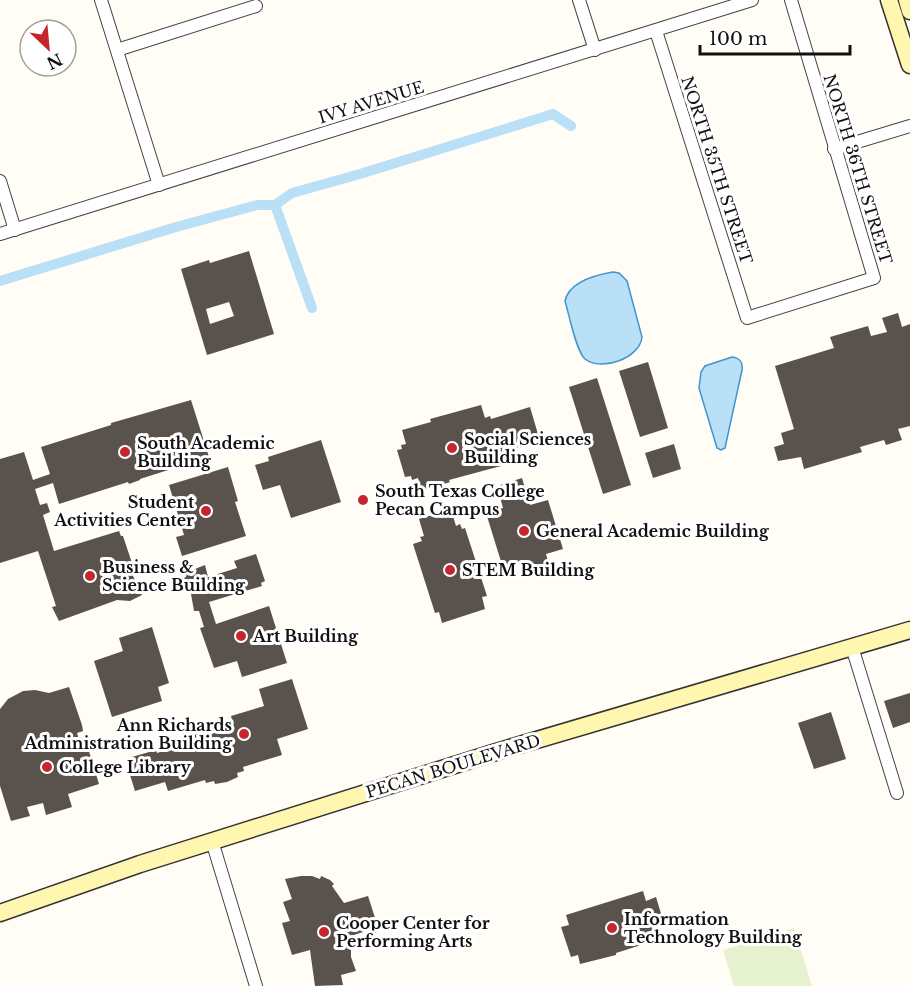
<svg xmlns="http://www.w3.org/2000/svg" width="910" height="986" font-family="'Libre Baskerville',serif">
	<style>
		.pitch { fill: #e6f2cf }
		.water { fill: #b9e0f7; stroke: #3f96cf; stroke-width: 1.5 }
		.lines { fill: none; stroke-linecap: round; stroke-linejoin: round }
		.canal { stroke: #b9e0f7; stroke-width: 10 }
		.building { fill: #5a524d; fill-rule: evenodd }
		.street-casing { stroke: #444; stroke-width: 14 }
		.secondary-casing { stroke: #333; stroke-width: 19 }
		.street { stroke: #fff; stroke-width: 12 }
		.secondary { stroke: #fff6b0; stroke-width: 16 }
		.poi-dot { fill: #c4262e; stroke: #fff; stroke-width: 2 }
		.labels { text-anchor: middle; stroke-width: 6; stroke-linejoin: round; paint-order: stroke }
		.street-label { font-size: 16px; fill: #111; stroke: #fff }
		.poi-label { font-size: 16px; font-weight: bold; fill: #111; stroke: #fff; text-anchor: start }
	</style>
	<rect width="100%" height="100%" fill="#fffdf5"/>
	<!-- pitch -->
	<polygon class="pitch" points="794,928 812,986 734,986 723,950"/>
	<!-- water -->
	<g class="water">
		<path d="M613 272 619 273 627 281 642 337C640 358 602 372 585 359 576 351 569 314 565 301 569 282 595 275 613 272Z"/>
		<path d="M732 357C740 358 743 362 742 370L725 448 721 450 717 448 699 388 701 372 705 366Z"/>
	</g>
	<g class="lines">
		<!-- canal -->
		<g class="canal">
			<polyline points="0,281 176,227 257,205 275,205"/>
			<polyline points="312,308 275,205 292,193 360,174 553,114 571,126"/>
		</g>
	</g>
	<!-- building -->
	<g class="building">
		<path d="M249 251 274 334 207 355 181 269 209 260 210 263ZM229 302 234 316 210 324 206 309Z"/>
		<polygon points="898,313 902,327 910,324 910,426 898,429 902,440 886,445 884,440 860,447 862,452 804,469 801,457 778,461 774,447 784,444 781,433 794,429 775,366 834,348 830,337 868,326 871,336 887,332 882,318"/>
		<polygon points="648,362 668,428 640,437 619,371"/>
		<polygon points="597,378 631,485 603,494 569,387"/>
		<polygon points="191,400 209,457 140,479 140,480 129,484 128,482 59,504 53,483 35,489 40,505 47,503 50,512 43,515 54,551 119,531 121,536 123,536 136,575 133,576 142,595 130,601 117,600 59,621 52,607 56,606 38,551 0,563 0,459 24,452 33,480 50,474 41,447 111,425 111,423"/>
		<polygon points="481,405 485,418 490,416 491,419 530,407 540,441 497,453 501,466 449,480 450,482 421,491 418,478 412,480 411,476 405,477 397,450 402,449 401,445 406,444 402,430 431,422 430,419"/>
		<polygon points="321,440 341,502 291,518 280,485 263,490 255,465 269,461 268,457"/>
		<polygon points="674,444 681,469 653,478 645,453"/>
		<polygon points="228,467 238,501 235,502 246,536 182,556 176,537 184,535 169,485"/>
		<polygon points="522,478 530,505 548,500 563,549 546,554 549,565 524,573 520,563 503,568 486,513 503,508 497,486"/>
		<polygon points="451,509 456,526 460,524 462,529 465,528 487,596 482,597 485,609 442,623 439,612 435,613 413,544 422,541 420,537 424,536 419,519"/>
		<polygon points="256,554 265,581 261,583 262,586 209,602 216,624 269,606 287,663 242,677 237,661 214,668 200,628 204,627 199,611 194,611 191,594 184,578 186,577 185,573 205,565 208,577 237,568 234,561"/>
		<polygon points="152,627 169,683 158,687 162,701 112,717 94,661 123,651 119,638"/>
		<polygon points="292,679 308,729 277,739 282,755 243,767 244,771 237,773 238,777 227,782 215,784 214,781 206,783 205,780 168,791 165,782 135,791 125,759 156,750 157,753 193,741 191,736 201,733 200,729 204,728 203,726 232,720 231,716 264,706 259,689"/>
		<polygon points="69,687 82,725 83,731 77,733 82,750 88,748 99,784 68,794 72,807 46,815 43,803 27,807 30,816 11,821 0,786 0,709 8,699 23,691 35,690 49,693"/>
		<polygon points="910,693 910,722 893,728 884,701"/>
		<polygon points="831,712 846,759 814,769 798,723"/>
		<polygon points="301,876 312,876 320,879 321,876 330,880 334,884 332,886 344,903 368,896 378,927 351,936 351,957 356,971 341,975 343,985 315,986 310,950 292,955 282,923 290,921 283,902 292,899 285,879"/>
		<polygon points="643,891 646,901 656,897 665,927 657,929 660,939 616,953 616,955 580,964 578,955 571,957 561,927 569,925 566,915"/>
	</g>
	<g class="lines">
		<!-- street casing -->
		<g class="street-casing">
			<g id="street">
				<polyline points="101,0 159,185"/>
				<polyline points="579,0 595,50"/>
				<polyline points="656,31 747,318 874,278 791,0"/>
				<polyline points="117,50 256,6"/>
				<polyline points="834,149 910,126"/>
				<polyline points="0,181 15,230"/>
				<polyline points="0,234 752,0"/>
				<polyline points="852,647 897,793"/>
				<polyline points="212,841 256,986"/>
			</g>
		</g>
		<!-- secondary casing -->
		<g class="secondary-casing">
			<g id="secondary">
				<polyline points="889,0 910,65"/>
				<polyline points="907,0 910,11"/>
				<polyline points="0,913 140,864 496,752 910,630"/>
			</g>
		</g>
		<!-- street -->
		<use href="#street" class="street"/>
		<!-- secondary -->
		<use href="#secondary" class="secondary"/>
	</g>
	<!-- markers -->
	<g class="poi-dot">
		<circle cx="452" cy="448" r="6"/>
		<circle cx="125" cy="452" r="6"/>
		<circle cx="363" cy="500" r="6"/>
		<circle cx="206" cy="511" r="6"/>
		<circle cx="524" cy="531" r="6"/>
		<circle cx="450" cy="570" r="6"/>
		<circle cx="90" cy="576" r="6"/>
		<circle cx="241" cy="636" r="6"/>
		<circle cx="244" cy="734" r="6"/>
		<circle cx="47" cy="767" r="6"/>
		<circle cx="612" cy="928" r="6"/>
		<circle cx="324" cy="932" r="6"/>
	</g>
	<g class="labels">
		<!-- street labels -->
		<g class="street-label">
			<text transform="translate(371 102) rotate(-17)" y="6">IVY AVENUE</text>
			<text transform="translate(858 169) rotate(73)" y="6">NORTH 36TH STREET</text>
			<text transform="translate(717 170) rotate(72)" y="6">NORTH 35TH STREET</text>
			<text transform="translate(453 766) rotate(-17)" y="6">PECAN BOULEVARD</text>
		</g>
		<!-- poi labels -->
		<g class="poi-label">
			<text x="464" y="445">Social Sciences<tspan x="464" dy="18">Building</tspan></text>
			<text x="137" y="449">South Academic<tspan x="137" dy="18">Building</tspan></text>
			<text x="375" y="497">South Texas College<tspan x="375" dy="18">Pecan Campus</tspan></text>
			<text x="194" y="508" text-anchor="end">Student<tspan x="194" dy="18">Activities Center</tspan></text>
			<text x="536" y="537">General Academic Building</text>
			<text x="102" y="573">Business &amp;<tspan x="102" dy="18">Science Building</tspan></text>
			<text x="462" y="576">STEM Building</text>
			<text x="253" y="642">Art Building</text>
			<text x="232" y="731" text-anchor="end">Ann Richards<tspan x="232" dy="18">Administration Building</tspan></text>
			<text x="59" y="773">College Library</text>
			<text x="624" y="925">Information<tspan x="624" dy="18">Technology Building</tspan></text>
			<text x="336" y="929">Cooper Center for<tspan x="336" dy="18">Performing Arts</tspan></text>
		</g>
	</g>
	<!-- north arrow -->
	<g transform="translate(48 48) rotate(154)"><circle r="28" fill="#ffffff" stroke="#a0a0a0" stroke-width="1.5"/>
	<path d="M0-4.5L10 22L0 15L-10 22Z" fill="#c4262e"/>
	<text y="-9" font-size="16" font-weight="bold" text-anchor="middle" fill="#111111">N</text>
	</g>
	<!-- scale -->
	<path d="M700 45v9h150v-9" fill="none" stroke="#111111" stroke-width="3"/>
	<text x="709" y="45" font-size="18" fill="#111111" stroke="#ffffff" stroke-width="4.5" paint-order="stroke">100 m</text>
</svg>
